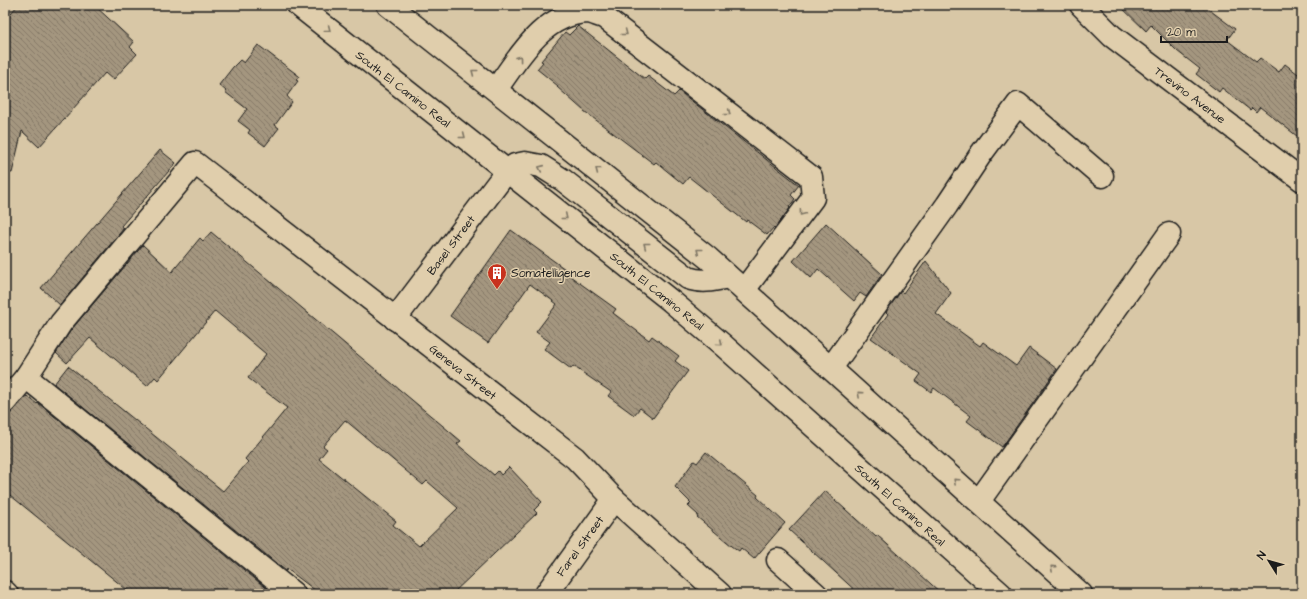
<svg xmlns="http://www.w3.org/2000/svg" width="1307" height="599" font-family="'Architects Daughter',sans-serif">
	<style>
		.building { fill: url(#building-back-hatch); stroke: #1c1c1c; fill-rule: evenodd }
		.lines { fill: none; stroke-linecap: round; stroke-linejoin: round }
		.minor-casing { stroke: #1c1c1c; stroke-width: 25 }
		.major-casing { stroke: #1c1c1c; stroke-width: 25 }
		.minor { stroke: #e0ceac; stroke-width: 22 }
		.major { stroke: #e0ceac; stroke-width: 22 }
		.oneway { stroke: #7e7564 }
		.labels { text-anchor: middle; stroke-width: 3; stroke-linejoin: round; paint-order: stroke }
		.street-label { font-size: 12px; fill: #1c1c1c; stroke: #e0ceac }
		.poi-label { font-size: 12px; fill: #1c1c1c; stroke: #e0ceac; text-anchor: start }
	</style>
	<defs>
		<pattern id="building-back-hatch" width="6" height="6" patternUnits="userSpaceOnUse"><rect width="6" height="6" fill="#a4967f"/><path d="M-1 5l2 2M0 0l6 6M5-1l2 2" fill="none" stroke="#857a67"/></pattern>
	</defs>
	<rect width="100%" height="100%" fill="#d8c7a6"/>
	<filter id="ink" filterUnits="userSpaceOnUse"><feTurbulence type="fractalNoise" baseFrequency=".025" numOctaves="2"/><feDisplacementMap in="SourceGraphic" scale="8" xChannelSelector="R" yChannelSelector="G"/><feConvolveMatrix kernelMatrix="1 2 1 2 8 2 1 2 1" color-interpolation-filters="sRGB"/></filter>
	<g filter="url(#ink)">
		<!-- building -->
		<g class="building">
			<polygon points="18,5 94,5 134,42 130,47 137,54 113,80 105,73 39,147 22,131 12,173 5,172 5,11 11,13"/>
			<polygon points="1119,5 1203,5 1235,29 1227,40 1256,62 1260,58 1279,72 1285,64 1302,77 1302,140 1260,107 1256,112 1252,108 1250,110 1222,88 1219,92 1196,74 1200,69 1177,51 1151,25 1146,31"/>
			<polygon points="578,26 645,79 648,76 674,96 679,91 799,185 791,195 795,199 789,207 790,208 775,228 774,227 767,235 747,220 746,222 689,177 683,184 656,162 654,164 584,111 557,87 558,86 537,69 543,62 541,61 565,32 569,35"/>
			<polygon points="258,45 299,76 296,80 298,81 287,96 292,102 275,125 279,128 265,146 248,133 250,130 238,121 247,109 225,92 226,91 219,85 233,67 240,60 244,63"/>
			<polygon points="160,150 176,163 121,226 124,228 60,305 41,288"/>
			<polygon points="826,223 882,274 866,297 860,293 854,301 818,269 811,278 793,261"/>
			<polygon points="511,230 565,269 563,271 616,309 613,313 649,340 652,336 679,356 675,361 688,371 653,418 640,408 634,415 608,396 611,392 573,366 571,369 544,349 550,342 536,332 557,304 530,284 488,343 450,316"/>
			<path d="M211 232 461 441 457 444 494 475 498 471 501 475 509 467 542 502 534 510 537 513 452 594H320L287 569 286 571 54 384 68 366 223 491 248 462 245 459 287 408 248 378 266 354 215 311 158 380 155 377 147 386 90 338 67 363 56 353 71 330 143 245 172 272 200 238 203 241ZM345 420 423 485 427 481 458 508 419 546 393 525 396 521 319 459 327 449 323 446Z"/>
			<polygon points="926,261 951,293 936,314 980,346 983,342 1016,366 1029,348 1057,369 1002,447 967,421 971,416 934,388 931,392 916,381 921,374 871,338 888,314 886,312 901,291 903,293"/>
			<polygon points="27,396 37,404 38,403 270,591 267,594 132,594 5,491 5,419"/>
			<polygon points="706,452 758,495 757,497 785,523 754,559 741,548 739,551 732,546 697,517 698,515 688,506 691,503 675,487 694,461 697,463"/>
			<polygon points="825,491 876,537 877,535 942,594 859,594 789,530"/>
		</g>
		<g class="lines">
			<!-- minor casing -->
			<g class="minor-casing">
				<g id="minor">
					<polyline points="1081,5 1112,36 1302,180"/>
					<path d="M496 89C519 58 542 14 587 12 592 12 599 16 604 17L811 177 813 198 744 290"/>
					<polyline points="395,319 507,171"/>
					<polyline points="831,368 947,205 981,154 1018,104 1102,176"/>
					<polyline points="26,377 294,594"/>
					<polyline points="5,402 26,377 61,323 195,163 575,458 614,499 720,594"/>
					<polyline points="979,501 1169,234"/>
					<polyline points="778,560 816,594"/>
					<polyline points="5,592 7,594"/>
					<polyline points="546,594 614,499"/>
				</g>
			</g>
			<!-- major casing -->
			<g class="major-casing">
				<g id="major">
					<polyline points="298,5 671,301 724,346 1001,594"/>
					<polyline points="388,5 708,258 1081,594"/>
					<path d="M507 171 515 165 525 163 541 166 563 180 688 278C702 283 714 280 728 277"/>
				</g>
			</g>
			<!-- minor -->
			<use href="#minor" class="minor"/>
			<!-- major -->
			<use href="#major" class="major"/>
		</g>
		<!-- one-way arrows -->
		<defs><path id="oneway-chevron" d="M-2-3.5L2.5 0L-2 3.5" fill="none" stroke-width="1.6" stroke-linecap="round" stroke-linejoin="round"/></defs>
		<g class="oneway">
			<use href="#oneway-chevron" transform="translate(328 29) rotate(38)"/>
			<use href="#oneway-chevron" transform="translate(625 33) rotate(38)"/>
			<use href="#oneway-chevron" transform="translate(519 58) rotate(-53)"/>
			<use href="#oneway-chevron" transform="translate(474 72) rotate(-142)"/>
			<use href="#oneway-chevron" transform="translate(728 113) rotate(38)"/>
			<use href="#oneway-chevron" transform="translate(463 136) rotate(38)"/>
			<use href="#oneway-chevron" transform="translate(541 168) rotate(-156)"/>
			<use href="#oneway-chevron" transform="translate(598 170) rotate(-142)"/>
			<use href="#oneway-chevron" transform="translate(802 213) rotate(127)"/>
			<use href="#oneway-chevron" transform="translate(565 217) rotate(39)"/>
			<use href="#oneway-chevron" transform="translate(646 245) rotate(-142)"/>
			<use href="#oneway-chevron" transform="translate(699 251) rotate(-141)"/>
			<use href="#oneway-chevron" transform="translate(720 343) rotate(40)"/>
			<use href="#oneway-chevron" transform="translate(860 394) rotate(-138)"/>
			<use href="#oneway-chevron" transform="translate(956 481) rotate(-138)"/>
			<use href="#oneway-chevron" transform="translate(1053 568) rotate(-138)"/>
		</g>
	</g>
	<!-- icons -->
	<defs>
		<g id="building-pin" transform="scale(1)"><path d="M0 17L-7.5 6A9.5 9.5 0 1 1 7.5 6Z" fill="#c8321e" stroke="#e0ceac"/><path d="M-4-6H4V6H1V3H-1V6H-4ZM-2.5-4.3h1.7v1.8h-1.7ZM.8-4.3h1.7v1.8H.8ZM-2.5-1h1.7V.8h-1.7ZM.8-1h1.7V.8H.8Z" fill="#fff"/></g>
	</defs>
	<g fill-rule="evenodd">
		<use href="#building-pin" x="497" y="273"/>
	</g>
	<g class="labels">
		<!-- street labels -->
		<g class="street-label">
			<text transform="translate(403 89) rotate(38)" y="4">South El Camino Real</text>
			<text transform="translate(1190 95) rotate(37)" y="4">Trevino Avenue</text>
			<text transform="translate(451 245) rotate(-53)" y="4">Basel Street</text>
			<text transform="translate(657 291) rotate(39)" y="4">South El Camino Real</text>
			<text transform="translate(463 372) rotate(38)" y="4">Geneva Street</text>
			<text transform="translate(900 505) rotate(42)" y="4">South El Camino Real</text>
			<text transform="translate(580 546) rotate(-54)" y="4">Farel Street</text>
		</g>
		<!-- poi labels -->
		<g class="poi-label">
			<text x="511" y="277">Somatelligence</text>
		</g>
	</g>
	<!-- margin -->
	<rect width="1307" height="599" fill="none" stroke="#e0ceac" stroke-width="20"/>
	<rect x="10" y="10" width="1287" height="579" fill="none" stroke="#1c1c1c" stroke-width="1.5" filter="url(#ink)"/>
	<!-- north arrow -->
	<g transform="translate(1269 561) rotate(307)" stroke="#e0ceac" stroke-width="3" paint-order="stroke">
	<path d="M0-3L7 15L0 10L-7 15Z" fill="#1c1c1c"/>
	<text y="-6" font-size="11" font-weight="bold" text-anchor="middle" fill="#1c1c1c">N</text>
	</g>
	<!-- scale -->
	<path d="M1161 36v6h66v-6" fill="none" stroke="#1c1c1c" stroke-width="2"/>
	<text x="1167" y="36" font-size="12" fill="#1c1c1c" stroke="#e0ceac" stroke-width="3" paint-order="stroke">20 m</text>
</svg>
